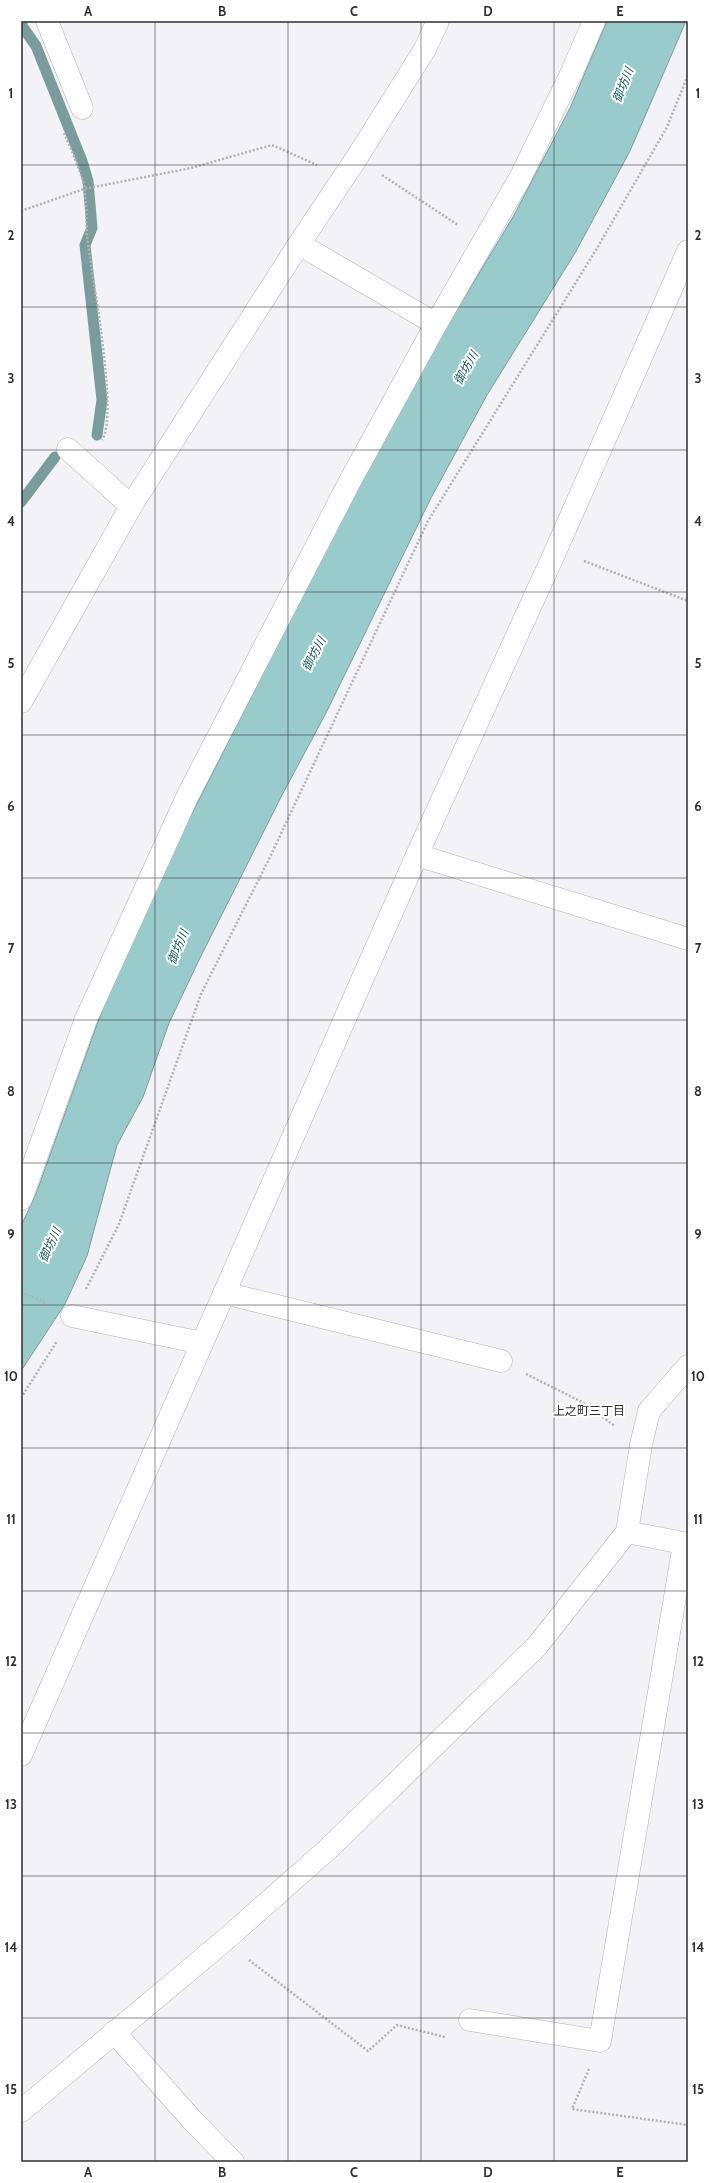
<svg xmlns="http://www.w3.org/2000/svg" width="709" height="2183" font-family="Cabin,'Noto Sans JP',sans-serif">
	<style>
		.water { fill: #9acbcc; stroke: #7a9c9d }
		.lines { fill: none; stroke-linecap: round; stroke-linejoin: round }
		.stream { stroke: #7a9c9d; stroke-width: 11 }
		.minor-casing { stroke: #b1b1b5; stroke-width: 23 }
		.tertiary-casing { stroke: #b1b1b5; stroke-width: 23 }
		.path { stroke: #b2b2b5; stroke-width: 2.5; stroke-dasharray: 2 2; stroke-linecap: butt }
		.minor { stroke: #fff; stroke-width: 22 }
		.tertiary { stroke: #fff; stroke-width: 22 }
		.grid { fill: none; stroke: #2e2e30; stroke-width: 1; stroke-opacity: 0.55 }
		.labels { text-anchor: middle; stroke-width: 4; stroke-linejoin: round; paint-order: stroke }
		.water-label { font-size: 12px; font-style: italic; fill: #13585a; stroke: #fff }
		.neighbourhood-label { font-size: 12px; fill: #2e2e30; stroke: #fff }
		.neatline { fill: none; stroke: #2e2e30; stroke-width: 1.5 }
		.grid-label { font-size: 13px; text-anchor: middle; font-weight: bold; fill: #2e2e30 }
	</style>
	<rect width="100%" height="100%" fill="#f3f3f7"/>
	<!-- water -->
	<polygon class="water" points="607,21 686,21 630,151 575,253 487,395 431,498 326,713 281,797 199,960 169,1023 143,1097 117,1145 87,1256 65,1304 21,1371 21,1226 36,1194 126,944 362,478 423,366 513,217 570,108"/>
	<g class="lines">
		<!-- stream -->
		<g class="stream">
			<polyline points="22,21 22,26 36,46 82,161 88,181 92,228 85,245 102,400 97,435"/>
			<polyline points="21,502 55,457"/>
		</g>
		<!-- minor casing -->
		<g class="minor-casing">
			<g id="minor">
				<polyline points="47,21 82,108"/>
				<polyline points="299,244 436,324"/>
				<polyline points="68,449 131,506"/>
				<polyline points="21,702 131,506 299,244 356,159 425,49 438,21"/>
				<polyline points="417,855 688,939"/>
				<polyline points="21,1199 86,1019 188,795 350,481 436,324 520,178 571,74 594,21"/>
				<polyline points="224,1293 501,1361"/>
				<polyline points="72,1316 202,1343"/>
				<polyline points="627,1532 641,1445 649,1411 688,1366"/>
				<polyline points="470,2020 600,2041 684,1544"/>
				<polyline points="114,2032 193,2121 233,2162"/>
				<polyline points="21,2111 225,1940 327,1850 537,1646 627,1532 688,1544"/>
			</g>
		</g>
		<!-- tertiary casing -->
		<g class="tertiary-casing">
			<polyline id="tertiary" points="21,1755 417,855 556,550 688,251"/>
		</g>
		<!-- path -->
		<g class="path">
			<path d="M64 133C71 149 78 165 83 181 87 199 86 218 87 236 91 272 119 415 102 440"/>
			<polyline points="382,175 458,225"/>
			<polyline points="21,211 84,189 191,168 272,145 317,165"/>
			<polyline points="584,561 688,601"/>
			<polyline points="86,1289 119,1224 201,994 270,857 428,521 596,250 667,127 688,75"/>
			<polyline points="21,1292 46,1303"/>
			<polyline points="526,1374 582,1402 615,1426"/>
			<polyline points="21,1398 57,1341"/>
			<polyline points="249,1960 368,2051 397,2025 445,2037"/>
			<polyline points="589,2069 572,2109 688,2125"/>
		</g>
		<!-- minor -->
		<use href="#minor" class="minor"/>
		<!-- tertiary -->
		<use href="#tertiary" class="tertiary"/>
	</g>
	<!-- grid -->
	<path class="grid" d="M155 21V2162M288 21V2162M421 21V2162M554 21V2162M21 165H688M21 307H688M21 450H688M21 592H688M21 735H688M21 878H688M21 1020H688M21 1163H688M21 1305H688M21 1448H688M21 1591H688M21 1733H688M21 1876H688M21 2018H688"/>
	<g class="labels">
		<!-- water labels -->
		<g class="water-label">
			<text transform="translate(623 85) rotate(-68)" y="4">御坊川</text>
			<text transform="translate(466 368) rotate(-60)" y="4">御坊川</text>
			<text transform="translate(314 654) rotate(-62)" y="4">御坊川</text>
			<text transform="translate(178 947) rotate(-67)" y="4">御坊川</text>
			<text transform="translate(50 1245) rotate(-65)" y="4">御坊川</text>
		</g>
		<!-- neighbourhood labels -->
		<g class="neighbourhood-label">
			<text x="589" y="1415">上之町三丁目</text>
		</g>
	</g>
	<!-- border -->
	<rect width="709" height="2183" fill="none" stroke="#ffffff" stroke-width="44"/>
	<rect x="22" y="22" width="665" height="2139" class="neatline"/>
	<g class="grid-label">
		<text x="88" y="16">A</text>
		<text x="222" y="16">B</text>
		<text x="354" y="16">C</text>
		<text x="488" y="16">D</text>
		<text x="620" y="16">E</text>
		<text x="11" y="98">1</text>
		<text x="698" y="98">1</text>
		<text x="11" y="240">2</text>
		<text x="698" y="240">2</text>
		<text x="11" y="383">3</text>
		<text x="698" y="383">3</text>
		<text x="11" y="526">4</text>
		<text x="698" y="526">4</text>
		<text x="11" y="668">5</text>
		<text x="698" y="668">5</text>
		<text x="11" y="811">6</text>
		<text x="698" y="811">6</text>
		<text x="11" y="953">7</text>
		<text x="698" y="953">7</text>
		<text x="11" y="1096">8</text>
		<text x="698" y="1096">8</text>
		<text x="11" y="1239">9</text>
		<text x="698" y="1239">9</text>
		<text x="11" y="1381">10</text>
		<text x="698" y="1381">10</text>
		<text x="11" y="1524">11</text>
		<text x="698" y="1524">11</text>
		<text x="11" y="1666">12</text>
		<text x="698" y="1666">12</text>
		<text x="11" y="1809">13</text>
		<text x="698" y="1809">13</text>
		<text x="11" y="1952">14</text>
		<text x="698" y="1952">14</text>
		<text x="11" y="2094">15</text>
		<text x="698" y="2094">15</text>
		<text x="88" y="2177">A</text>
		<text x="222" y="2177">B</text>
		<text x="354" y="2177">C</text>
		<text x="488" y="2177">D</text>
		<text x="620" y="2177">E</text>
	</g>
</svg>
